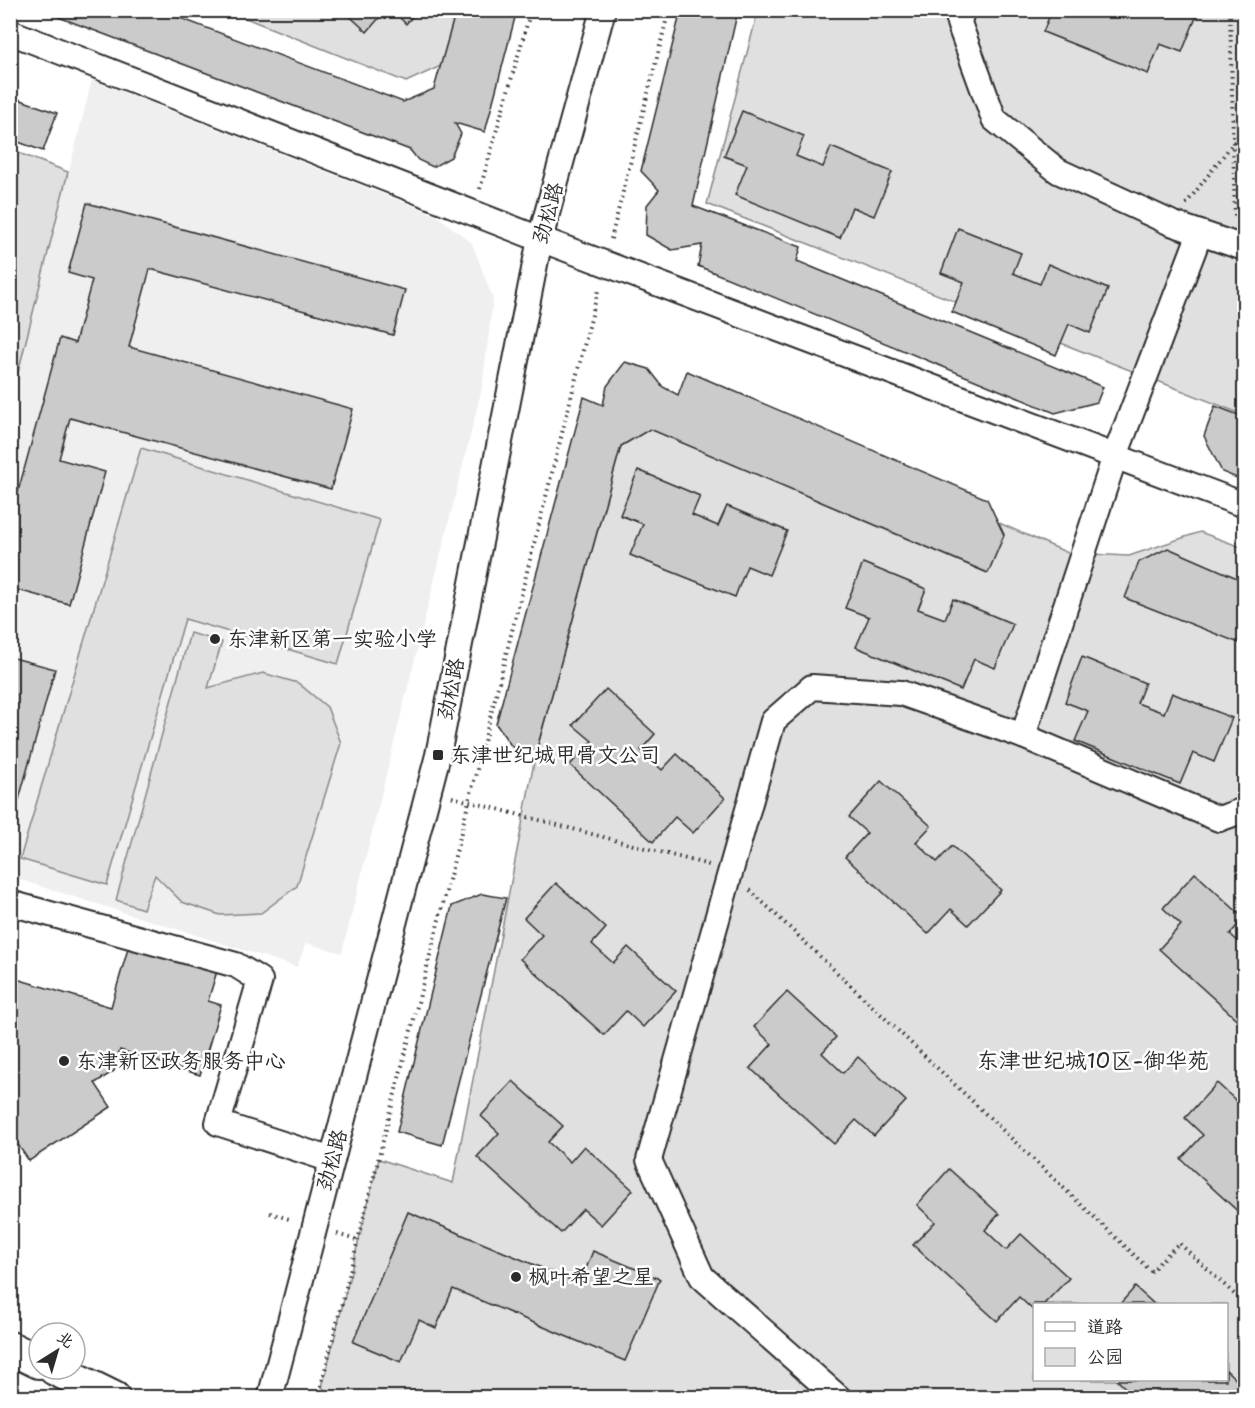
<svg xmlns="http://www.w3.org/2000/svg" width="1255" height="1408" font-family="'Shantell Sans','LXGW WenKai TC',sans-serif">
	<style>
		.built { fill: #efefef }
		.green { fill: #e0e0e0; stroke: #868686; stroke-width: 1.5; fill-rule: evenodd }
		.building { fill: #cbcbcb; stroke: #2b2b2b; stroke-width: 1.5 }
		.lines { fill: none; stroke-linecap: round; stroke-linejoin: round }
		.minor-casing { stroke: #2b2b2b; stroke-width: 28 }
		.major-casing { stroke: #2b2b2b; stroke-width: 36 }
		.path { stroke: #2b2b2b; stroke-width: 4; stroke-dasharray: 1.5 4.5; stroke-linecap: butt }
		.minor { stroke: #fff; stroke-width: 24 }
		.major { stroke: #fff; stroke-width: 32 }
		.poi-dot { fill: #2b2b2b; stroke: #fff; stroke-width: 2 }
		.labels { text-anchor: middle; stroke-width: 5; stroke-linejoin: round; paint-order: stroke }
		.street-label { font-size: 21px; fill: #2b2b2b; stroke: #fff }
		.poi-label { font-size: 21px; fill: #2b2b2b; stroke: #fff; text-anchor: start }
		.neighbourhood-label { font-size: 22px; fill: #2b2b2b; stroke: #fff }
	</style>
	<rect width="100%" height="100%" fill="#fff"/>
	<filter id="ink" filterUnits="userSpaceOnUse"><feTurbulence type="fractalNoise" baseFrequency=".0167" numOctaves="2"/><feDisplacementMap in="SourceGraphic" scale="12" xChannelSelector="R" yChannelSelector="G"/><feConvolveMatrix kernelMatrix="1 2 1 2 8 2 1 2 1" color-interpolation-filters="sRGB"/></filter>
	<g filter="url(#ink)">
		<!-- built -->
		<polygon class="built" points="92,80 436,215 472,243 493,299 482,388 342,953 306,943 297,967 11,877 11,401"/>
		<!-- green -->
		<g class="green">
			<polygon points="228,11 456,11 441,66 406,82"/>
			<polygon points="758,11 1244,11 1244,415 707,204"/>
			<polygon points="11,150 68,172 11,401 10,150"/>
			<path d="M650 429 987 573 1004 535 999 523 1068 553 1129 556 1200 532 1244 548V1397L334 1398 322 1387 379 1159 453 1183 536 752 621 446ZM1034 1304H1226V1380H1034Z"/>
			<polygon points="141,448 380,520 338,664 185,619 107,885 20,859"/>
			<polygon points="190,633 222,642 208,688 263,673 298,683 327,707 341,743 297,886 261,913 220,915 182,902 155,875 143,909 116,900"/>
		</g>
		<!-- building -->
		<g class="building">
			<polygon points="40,10 159,10 403,102 434,89 456,10 517,10 485,132 455,123 461,134 451,157 433,167 418,160 410,150"/>
			<polygon points="343,10 386,10 367,32"/>
			<polygon points="392,10 418,10 406,24"/>
			<polygon points="681,10 738,10 693,206 801,247 797,261 1103,387 1097,402 1055,413 698,266 702,245 672,250 646,235 647,205 659,190 641,171"/>
			<polygon points="1052,10 1199,10 1182,52 1160,44 1148,74 1043,32"/>
			<polygon points="10,96 57,113 43,151 10,139"/>
			<polygon points="742,111 804,136 796,156 823,167 831,147 892,172 874,216 852,207 840,238 735,195 747,165 724,156"/>
			<polygon points="87,203 405,290 393,335 150,269 129,347 353,409 331,489 70,418 59,459 105,472 69,604 10,588 10,521 60,338 75,343 92,280 68,273"/>
			<polygon points="958,228 1021,253 1013,273 1040,284 1048,264 1108,289 1090,333 1069,324 1056,355 952,312 964,282 941,273"/>
			<polygon points="625,362 649,369 663,387 678,395 687,371 987,499 1004,535 988,573 650,429 621,446 536,752 512,747 496,724 584,397 603,405 607,386"/>
			<polygon points="1215,406 1244,417 1244,481 1222,472 1204,436"/>
			<polygon points="638,470 700,496 692,515 718,526 727,506 787,531 769,575 747,566 735,597 630,555 643,524 620,515"/>
			<polygon points="1168,548 1244,581 1244,645 1125,598 1139,562"/>
			<polygon points="863,563 926,589 918,609 945,619 953,599 1013,624 995,668 974,659 961,690 856,647 869,617 845,608"/>
			<polygon points="10,657 55,669 10,832"/>
			<polygon points="1082,657 1145,683 1137,703 1164,713 1172,693 1232,718 1214,762 1193,753 1180,784 1075,741 1088,711 1065,702"/>
			<polygon points="606,689 655,734 641,750 662,770 677,754 725,798 693,833 675,817 653,842 570,765 592,741 573,725"/>
			<polygon points="881,781 931,826 916,842 937,862 952,846 1001,890 968,925 951,909 928,934 845,857 867,833 849,817"/>
			<polygon points="1195,873 1244,918 1230,934 1244,947 1244,1023 1243,1025 1159,949 1181,925 1163,908"/>
			<polygon points="556,883 606,928 592,944 613,963 628,947 676,991 643,1027 626,1011 604,1035 520,959 542,935 524,918"/>
			<polygon points="482,894 506,898 442,1145 397,1132 452,906"/>
			<polygon points="129,945 217,971 208,1001 221,1005 200,1075 120,1050 114,1071 95,1083 111,1107 29,1161 10,1133 10,977 111,1007"/>
			<polygon points="787,992 836,1037 822,1053 843,1073 858,1057 906,1101 874,1136 856,1120 834,1144 750,1068 772,1044 754,1027"/>
			<polygon points="513,1081 563,1126 548,1142 570,1162 584,1146 633,1190 601,1225 583,1209 561,1233 477,1157 499,1133 481,1116"/>
			<polygon points="1217,1083 1244,1108 1244,1217 1181,1159 1203,1135 1185,1118"/>
			<polygon points="949,1169 999,1214 985,1230 1006,1250 1021,1234 1069,1278 1044,1304 1034,1304 1034,1311 1019,1297 997,1321 913,1245 935,1222 917,1205"/>
			<polygon points="408,1212 580,1284 593,1251 660,1279 625,1361 453,1289 436,1328 419,1320 401,1362 353,1342"/>
			<polygon points="1135,1287 1154,1304 1120,1304"/>
			<polygon points="1226,1370 1244,1387 1244,1398 1136,1398 1117,1380 1226,1380"/>
		</g>
		<g class="lines">
			<!-- minor casing -->
			<g class="minor-casing">
				<g id="minor">
					<polyline points="962,10 959,23 994,119 1058,171 1171,223 1244,248"/>
					<polyline points="10,32 540,239 1244,505"/>
					<polyline points="1023,736 1115,456 1200,233"/>
					<polyline points="10,903 236,965 260,980 218,1123 332,1160"/>
					<polyline points="270,1398 438,755 540,239 603,10"/>
					<polyline points="839,1398 702,1277 649,1160 773,721 812,687 901,693 1023,736 1219,819 1244,810"/>
				</g>
			</g>
			<!-- major casing -->
			<g class="major-casing">
				<g id="major">
					<polyline points="10,1348 39,1362"/>
					<polyline points="55,1369 114,1398"/>
				</g>
			</g>
			<!-- path -->
			<g class="path">
				<polyline points="1230,10 1235,220"/>
				<polyline points="480,189 531,10"/>
				<polyline points="1186,204 1244,129"/>
				<polyline points="611,239 669,10"/>
				<polyline points="452,797 709,865"/>
				<polyline points="750,890 1151,1271 1179,1243 1244,1303"/>
				<polyline points="270,1213 292,1220"/>
				<polyline points="337,1234 359,1241"/>
				<polyline points="318,1398 599,287"/>
			</g>
			<!-- minor -->
			<use href="#minor" class="minor"/>
			<!-- major -->
			<use href="#major" class="major"/>
		</g>
	</g>
	<!-- markers -->
	<g class="poi-dot">
		<circle cx="215" cy="639" r="6"/>
		<rect x="432" y="749" width="12" height="12" rx="3"/>
		<circle cx="64" cy="1061" r="6"/>
		<circle cx="516" cy="1277" r="6"/>
	</g>
	<g class="labels">
		<!-- street labels -->
		<g class="street-label">
			<text transform="translate(548 213) rotate(-75)" y="7">劲松路</text>
			<text transform="translate(451 689) rotate(-79)" y="7">劲松路</text>
			<text transform="translate(332 1160) rotate(-75)" y="7">劲松路</text>
		</g>
		<!-- poi labels -->
		<g class="poi-label">
			<text x="227" y="646">东津新区第一实验小学</text>
			<text x="450" y="762">东津世纪城甲骨文公司</text>
			<text x="76" y="1068">东津新区政务服务中心</text>
			<text x="528" y="1284">枫叶希望之星</text>
		</g>
		<!-- neighbourhood labels -->
		<g class="neighbourhood-label">
			<text x="1093" y="1068">东津世纪城10区-御华苑</text>
		</g>
	</g>
	<!-- margin -->
	<rect width="1255" height="1408" fill="none" stroke="#fff" stroke-width="36"/>
	<rect x="18" y="18" width="1219" height="1372" fill="none" stroke="#2b2b2b" stroke-width="2" filter="url(#ink)"/>
	<!-- legend -->
	<rect x="1033" y="1303" width="195" height="78" fill="#ffffff" stroke="#aaaaaa" stroke-width="1.5"/>
	<rect x="1045" y="1322" width="30" height="9" fill="#ffffff" stroke="#aaaaaa" stroke-width="1.5"/>
	<text x="1087" y="1333" font-size="18" fill="#2b2b2b">道路</text>
	<rect x="1045" y="1348" width="30" height="18" fill="#e0e0e0" stroke="#aaaaaa" stroke-width="1.5"/>
	<text x="1087" y="1363" font-size="18" fill="#2b2b2b">公园</text>
	<!-- north arrow -->
	<g transform="translate(57 1351) rotate(37)"><circle r="28" fill="#ffffff" stroke="#aaaaaa" stroke-width="1.5"/>
	<path d="M0-4.5L10 22L0 15L-10 22Z" fill="#2b2b2b"/>
	<text y="-9" font-size="16" font-weight="bold" text-anchor="middle" fill="#2b2b2b">北</text>
	</g>
</svg>
